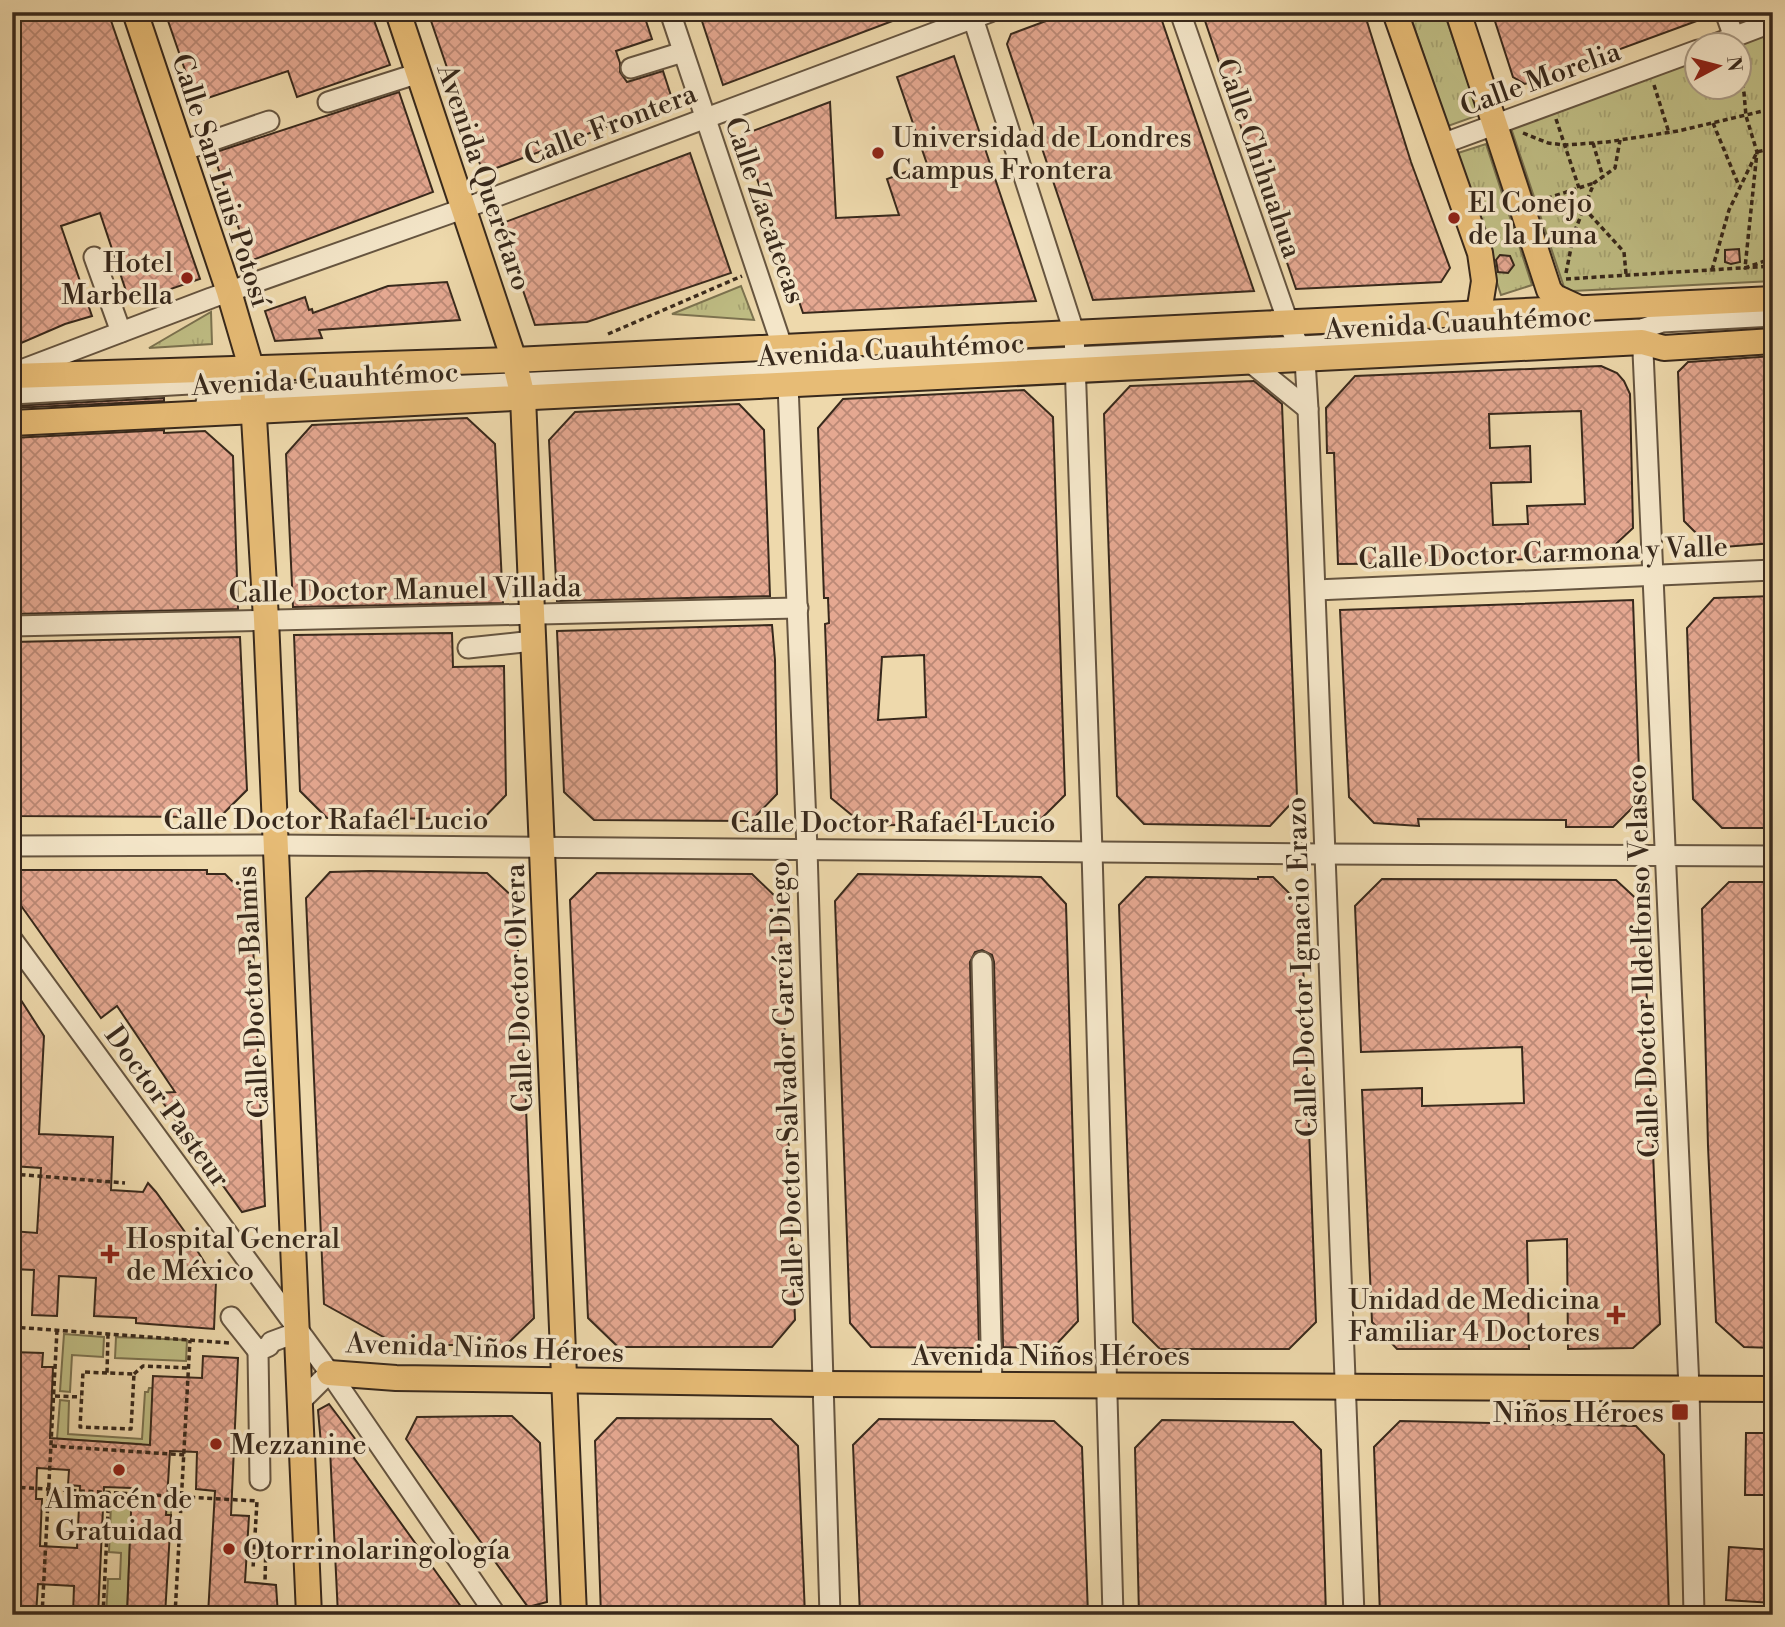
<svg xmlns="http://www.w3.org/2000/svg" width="1785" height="1627" font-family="'Libre Bodoni',serif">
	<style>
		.park { fill: url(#park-tufts); stroke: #7c7350; stroke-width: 2 }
		.garden { fill: #bfbd84; stroke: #7c7350; stroke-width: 2 }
		.building { fill: url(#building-cross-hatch); stroke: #38291c; stroke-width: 2; fill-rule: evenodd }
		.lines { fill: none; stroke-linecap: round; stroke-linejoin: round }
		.minor-casing { stroke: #665540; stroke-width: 23 }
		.major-casing { stroke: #38291c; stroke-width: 28 }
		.path { stroke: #38291c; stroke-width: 3.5; stroke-dasharray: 5 3.5; stroke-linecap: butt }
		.minor { stroke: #f4e6c9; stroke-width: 19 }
		.major { stroke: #e7bc76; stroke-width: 24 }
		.poi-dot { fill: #8f2418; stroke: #f4e6c9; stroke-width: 2.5 }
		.labels { text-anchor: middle; stroke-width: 7; stroke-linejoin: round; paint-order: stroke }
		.street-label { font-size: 28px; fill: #38291c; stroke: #f4e6c9 }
		.poi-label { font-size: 28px; fill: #38291c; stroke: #f4e6c9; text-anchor: start }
	</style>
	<defs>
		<pattern id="park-tufts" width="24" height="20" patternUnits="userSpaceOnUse" patternTransform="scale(1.75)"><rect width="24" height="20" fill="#bfbd84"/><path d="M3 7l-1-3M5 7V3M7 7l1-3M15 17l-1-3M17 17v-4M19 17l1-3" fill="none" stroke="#a5a271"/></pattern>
		<pattern id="building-cross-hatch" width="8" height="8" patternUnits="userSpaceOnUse" patternTransform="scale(1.75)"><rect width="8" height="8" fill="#e5a891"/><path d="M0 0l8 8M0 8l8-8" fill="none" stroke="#bb8976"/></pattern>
	</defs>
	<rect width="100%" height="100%" fill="#eed9ac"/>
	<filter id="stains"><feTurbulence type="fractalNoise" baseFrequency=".00286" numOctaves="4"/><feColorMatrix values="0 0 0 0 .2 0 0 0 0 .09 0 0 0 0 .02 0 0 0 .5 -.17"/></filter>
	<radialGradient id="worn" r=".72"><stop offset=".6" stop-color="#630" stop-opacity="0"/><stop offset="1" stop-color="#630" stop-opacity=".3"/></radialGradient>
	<!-- park -->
	<g class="park">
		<polygon points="1409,12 1444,12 1479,115 1448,126"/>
		<polygon points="1773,32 1773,281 1572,291 1564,287 1511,128 1697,60 1698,88 1740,88 1740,46 1737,45"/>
		<polygon points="1486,144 1532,285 1501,295 1455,154"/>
		<polygon points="741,286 754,320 672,314"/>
		<polygon points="211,312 212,344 149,348"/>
	</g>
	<!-- garden -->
	<g class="garden">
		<polygon points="64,1334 104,1337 103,1357 72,1355 70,1392 60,1391"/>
		<polygon points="116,1337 187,1340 186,1361 115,1358"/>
		<polygon points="149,1388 153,1388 150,1450 141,1444 57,1439 60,1400 69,1401 68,1434 142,1439 145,1392 148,1392"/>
		<polygon points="111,1504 171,1507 171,1515 131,1513 127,1615 106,1615 108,1579 120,1579 121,1553 109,1552"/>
	</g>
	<!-- building -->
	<g class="building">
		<polygon points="12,12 108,12 200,279 130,303 100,213 61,226 92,316 65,324 12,347"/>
		<polygon points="165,12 371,12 390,65 297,97 288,71 196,102"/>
		<polygon points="428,12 643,12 652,39 616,51 620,63 620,72 627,82 663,71 673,102 483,173"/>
		<polygon points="699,12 911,12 911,14 723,85"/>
		<polygon points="1070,12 1159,12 1254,291 1093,300 1007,44 1011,34"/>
		<polygon points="1202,12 1364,12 1411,162 1450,268 1441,282 1296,289"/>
		<polygon points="1492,12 1713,12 1713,15 1525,84 1513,77"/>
		<polygon points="954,56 1036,301 803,313 742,135 830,102 836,218 899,215 887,179 927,164 897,77"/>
		<polygon points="399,92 433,192 250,261 213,153"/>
		<polygon points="690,153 731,273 587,322 535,325 500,224"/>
		<polygon points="1739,249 1740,262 1731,264 1725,262 1725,250"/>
		<polygon points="1500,255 1510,256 1514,265 1508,273 1498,272 1496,260"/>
		<polygon points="447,282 460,320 319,330 322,338 275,341 265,311 305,297 309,310 312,309 313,313 388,286"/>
		<polygon points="1773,356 1773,543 1711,548 1684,521 1678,372 1688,362"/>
		<path d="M1601 366 1617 373 1624 381 1630 394 1633 528 1605 554 1464 563 1338 564 1334 453H1327L1326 408 1355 376ZM1581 411 1585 504 1527 506 1528 524 1493 525 1491 483 1531 482 1530 446 1490 448 1489 414Z"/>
		<polygon points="1254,381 1282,404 1297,797 1270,826 1144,824 1117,796 1104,414 1130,386"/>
		<path d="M1024 390 1053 417 1065 795 1037 823 928 821V824L865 826 831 798 825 624 829 623 828 598H824L818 428 843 399ZM924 655 926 717 878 720 882 657Z"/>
		<polygon points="164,398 164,401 12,408 12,406"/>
		<polygon points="739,404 764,430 770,596 557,601 549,440 575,412"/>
		<polygon points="467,418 495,444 503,603 293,607 286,454 312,425"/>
		<polygon points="164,430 164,433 205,431 233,456 238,609 12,614 12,438"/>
		<polygon points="1773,596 1773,828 1722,828 1693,799 1687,628 1714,598"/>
		<polygon points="1633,600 1640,800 1613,827 1566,827 1566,820 1418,819 1419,826 1374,823 1349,797 1340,610"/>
		<polygon points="772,625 775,660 777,794 751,821 594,820 564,792 557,631"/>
		<polygon points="452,633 453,667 504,666 506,795 483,819 327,818 300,791 294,635"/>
		<polygon points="240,637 247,790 220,817 12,816 12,642"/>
		<polygon points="21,870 207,870 207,874 225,874 251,900 265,1206 242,1212 156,1093 175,1092 117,1006 101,1018 12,893 12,887"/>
		<polygon points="369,871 487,873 516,900 519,977 521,976 534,1318 506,1345 398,1345 324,1304 306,898 330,872"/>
		<polygon points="597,873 752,874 780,901 795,1320 772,1347 618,1347 588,1318 570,900"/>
		<polygon points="858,874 1041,877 1066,904 1078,1321 1052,1349 1003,1347 994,962 992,955 982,950 975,952 970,962 979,1348 871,1347 850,1323 835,901"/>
		<polygon points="1146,877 1258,879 1258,877 1273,877 1301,905 1316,1322 1289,1349 1160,1349 1133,1322 1119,905"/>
		<polygon points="1382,879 1616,880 1643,905 1660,1324 1633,1348 1568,1349 1567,1239 1527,1241 1529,1349 1397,1349 1372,1322 1362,1090 1422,1088 1422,1106 1524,1103 1522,1047 1361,1052 1355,906"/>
		<polygon points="1729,882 1773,882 1773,1348 1744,1347 1716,1322 1708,1146 1702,909"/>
		<polygon points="19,997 44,1036 39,1134 113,1137 111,1190 143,1192 148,1183 156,1192 190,1239 216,1281 214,1329 136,1323 136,1318 94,1316 96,1278 59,1276 57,1316 32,1315 34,1270 12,1269 12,1231 37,1233 41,1168 12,1166 12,1021 20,1022"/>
		<path d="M12 1352 43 1353 42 1367H53L50 1438 150 1445 153 1376 202 1378 203 1356 238 1358 231 1515 249 1516 245 1582 276 1585 278 1615H208L215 1491 196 1489 197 1452 170 1451 166 1515H171L165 1615H127L132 1488 104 1487 98 1615H73L74 1586 38 1584 36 1615H12V1544H16L20 1475 12 1474ZM37 1468 69 1470 68 1485 80 1486 77 1548 40 1546 42 1499H36Z"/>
		<polygon points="329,1404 356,1440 349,1445 354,1458 467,1615 338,1615 330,1449 322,1455 318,1410"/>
		<polygon points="496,1416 512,1416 540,1443 547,1602 528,1607 406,1439 417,1417"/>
		<polygon points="617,1418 771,1419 798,1446 805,1615 601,1615 595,1441"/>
		<polygon points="879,1419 1054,1421 1082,1447 1088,1615 860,1615 853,1445"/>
		<polygon points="1162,1420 1293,1422 1321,1450 1326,1615 1139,1615 1135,1448"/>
		<polygon points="1400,1421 1636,1426 1664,1455 1669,1615 1380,1615 1374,1447"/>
		<polygon points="1746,1433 1773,1433 1773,1495 1745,1495"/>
		<polygon points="1729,1547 1773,1550 1773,1603 1726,1600"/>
	</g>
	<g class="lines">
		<!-- minor casing -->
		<g class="minor-casing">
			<g id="minor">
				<polyline points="670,12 782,346 788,385 807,849 830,1615"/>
				<polyline points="971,12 1074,332 1092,851 1113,1615"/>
				<polyline points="1180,12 1288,322 1305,360 1308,409 1354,1615"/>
				<polyline points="1725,12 1734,37"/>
				<polyline points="1710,46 1773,22"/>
				<polyline points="631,68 683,52"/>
				<polyline points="328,102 419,73"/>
				<polyline points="1442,144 1698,50"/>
				<polyline points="182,151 269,121"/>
				<polyline points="94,257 121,332"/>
				<polyline points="1642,329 1689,1388 1694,1615"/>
				<polyline points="1250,362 1308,409"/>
				<polyline points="16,372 211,298 468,207 990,12"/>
				<polyline points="12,394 226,382 252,395"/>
				<polyline points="206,402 227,401 252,395 1076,357 1642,329 1662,322 1773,316"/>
				<polyline points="1316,590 1773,570"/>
				<polyline points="12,626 798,608"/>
				<polyline points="468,648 533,641"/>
				<polyline points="12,846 275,845 1324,854 1773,856"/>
				<polyline points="12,939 332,1376 496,1615"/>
				<polyline points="982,962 992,1385"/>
				<polyline points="231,1317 258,1351"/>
				<polyline points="301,1401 329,1373"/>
				<polyline points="260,1480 258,1351 269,1346 271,1342 298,1332"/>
			</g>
		</g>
		<!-- major casing -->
		<g class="major-casing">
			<g id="major">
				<polyline points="135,12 229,292 251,367 266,619 309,1615"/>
				<polyline points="398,12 514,360 523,397 574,1615"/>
				<polyline points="1395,12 1480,253 1484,281 1479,313"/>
				<polyline points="1458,12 1549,290 1555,297 1579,308"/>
				<polyline points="12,376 514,360 1773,299"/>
				<polyline points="12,423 1642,342 1664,348 1773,341"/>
				<polyline points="329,1373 396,1378 823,1384 1773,1389"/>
			</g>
		</g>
		<!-- path -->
		<g class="path">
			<polyline points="1740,75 1744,93 1746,116 1757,152 1745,268 1773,258"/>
			<polyline points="1654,85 1669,133"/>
			<polyline points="1556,119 1579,188"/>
			<polyline points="1713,123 1739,186"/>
			<polyline points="1523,133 1548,143 1565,145 1607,142 1678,131 1767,110 1773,116"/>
			<polyline points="1593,143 1603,177"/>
			<polyline points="1769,149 1773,161"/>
			<polyline points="1539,201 1594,183"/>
			<polyline points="1584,208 1624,252 1626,274"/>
			<polyline points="1712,270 1729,210 1757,152 1773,148"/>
			<polyline points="1566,273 1574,233 1594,183 1615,168 1620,140"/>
			<polyline points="1566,279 1773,266"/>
			<polyline points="608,334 742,276"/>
			<polyline points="12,1174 125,1183"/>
			<polyline points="12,1327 230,1343"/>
			<polyline points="107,1373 83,1372 80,1427 131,1429 134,1374 107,1373 108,1334"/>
			<polyline points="134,1374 143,1366 189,1368"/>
			<polyline points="55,1396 81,1397"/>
			<polyline points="52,1446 185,1455"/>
			<polyline points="12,1487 257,1501 253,1569"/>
			<polyline points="255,1543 266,1543 265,1581"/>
			<polyline points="42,1615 57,1330"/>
			<polyline points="103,1615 109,1492"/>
			<polyline points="175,1615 190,1340"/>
		</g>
		<!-- minor -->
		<use href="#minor" class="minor"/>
		<!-- major -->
		<use href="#major" class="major"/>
	</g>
	<!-- markers -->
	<g class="poi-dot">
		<circle cx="878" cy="153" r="7"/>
		<circle cx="1454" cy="218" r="7"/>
		<circle cx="187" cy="278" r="7"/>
		<path d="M106.5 1243.5h7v7h7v7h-7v7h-7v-7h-7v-7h7z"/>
		<path d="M1612.5 1304.5h7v7h7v7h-7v7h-7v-7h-7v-7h7z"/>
		<rect x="1671" y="1403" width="18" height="18" rx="3.5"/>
		<circle cx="216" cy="1444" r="7"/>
		<circle cx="119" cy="1470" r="7"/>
		<circle cx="229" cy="1549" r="7"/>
	</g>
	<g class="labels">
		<!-- street labels -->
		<g class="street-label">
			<text transform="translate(1540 78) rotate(-20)" y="10">Calle Morelia</text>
			<text transform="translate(610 124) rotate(-21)" y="10">Calle Frontera</text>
			<text transform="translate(1260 158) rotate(71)" y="10">Calle Chihuahua</text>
			<text transform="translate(485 177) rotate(71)" y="10">Avenida Querétaro</text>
			<text transform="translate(222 180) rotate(72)" y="10">Calle San Luis Potosí</text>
			<text transform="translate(766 210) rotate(71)" y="10">Calle Zacatecas</text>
			<text transform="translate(1458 322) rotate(-3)" y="10">Avenida Cuauhtémoc</text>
			<text transform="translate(891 349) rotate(-3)" y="10">Avenida Cuauhtémoc</text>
			<text transform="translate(325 378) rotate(-3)" y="10">Avenida Cuauhtémoc</text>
			<text transform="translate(1543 552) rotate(-2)" y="10">Calle Doctor Carmona y Valle</text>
			<text transform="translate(405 589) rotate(-1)" y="10">Calle Doctor Manuel Villada</text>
			<text x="326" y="829">Calle Doctor Rafaél Lucio</text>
			<text x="893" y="832">Calle Doctor Rafaél Lucio</text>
			<text transform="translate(1642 961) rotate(-92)" y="10">Calle Doctor Ildelfonso Velasco</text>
			<text transform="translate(1301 967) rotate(-92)" y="10">Calle Doctor Ignacio Erazo</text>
			<text transform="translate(518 988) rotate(-92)" y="10">Calle Doctor Olvera</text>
			<text transform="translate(252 992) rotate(-93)" y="10">Calle Doctor Balmis</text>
			<text transform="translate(786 1084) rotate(-92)" y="10">Calle Doctor Salvador García Diego</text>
			<text transform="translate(168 1106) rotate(54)" y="10">Doctor Pasteur</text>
			<text transform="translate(485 1347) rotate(2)" y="10">Avenida Niños Héroes</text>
			<text x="1051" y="1365">Avenida Niños Héroes</text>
		</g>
		<!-- poi labels -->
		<g class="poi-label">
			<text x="892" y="147">Universidad de Londres<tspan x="892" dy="32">Campus Frontera</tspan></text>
			<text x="1468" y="212">El Conejo<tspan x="1468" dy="32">de la Luna</tspan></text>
			<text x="173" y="272" text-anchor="end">Hotel<tspan x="173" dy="32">Marbella</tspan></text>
			<text x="126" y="1248">Hospital General<tspan x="126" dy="32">de México</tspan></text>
			<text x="1600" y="1309" text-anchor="end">Unidad de Medicina<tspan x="1600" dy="32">Familiar 4 Doctores</tspan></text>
			<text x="1664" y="1422" text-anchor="end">Niños Héroes</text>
			<text x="230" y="1454">Mezzanine</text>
			<text x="119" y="1508" text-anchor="middle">Almacén de<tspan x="119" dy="32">Gratuidad</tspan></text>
			<text x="243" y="1559">Otorrinolaringología</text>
		</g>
	</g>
	<!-- margin -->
	<rect width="1785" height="1627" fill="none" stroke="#eed9ac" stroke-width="42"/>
	<rect x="14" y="14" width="1757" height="1599" fill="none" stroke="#38291c" stroke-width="3.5"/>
	<rect x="21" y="21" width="1743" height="1585" fill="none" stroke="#38291c" stroke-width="2"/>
	<!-- north arrow -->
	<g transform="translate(1718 66) rotate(83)"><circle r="33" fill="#f4e6c9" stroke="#a99a84" stroke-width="2"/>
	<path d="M0-5L12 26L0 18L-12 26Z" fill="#8f2418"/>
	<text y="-10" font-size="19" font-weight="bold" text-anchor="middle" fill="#38291c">N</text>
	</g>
	<rect width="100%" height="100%" filter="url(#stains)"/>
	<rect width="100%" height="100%" fill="url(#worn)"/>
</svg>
